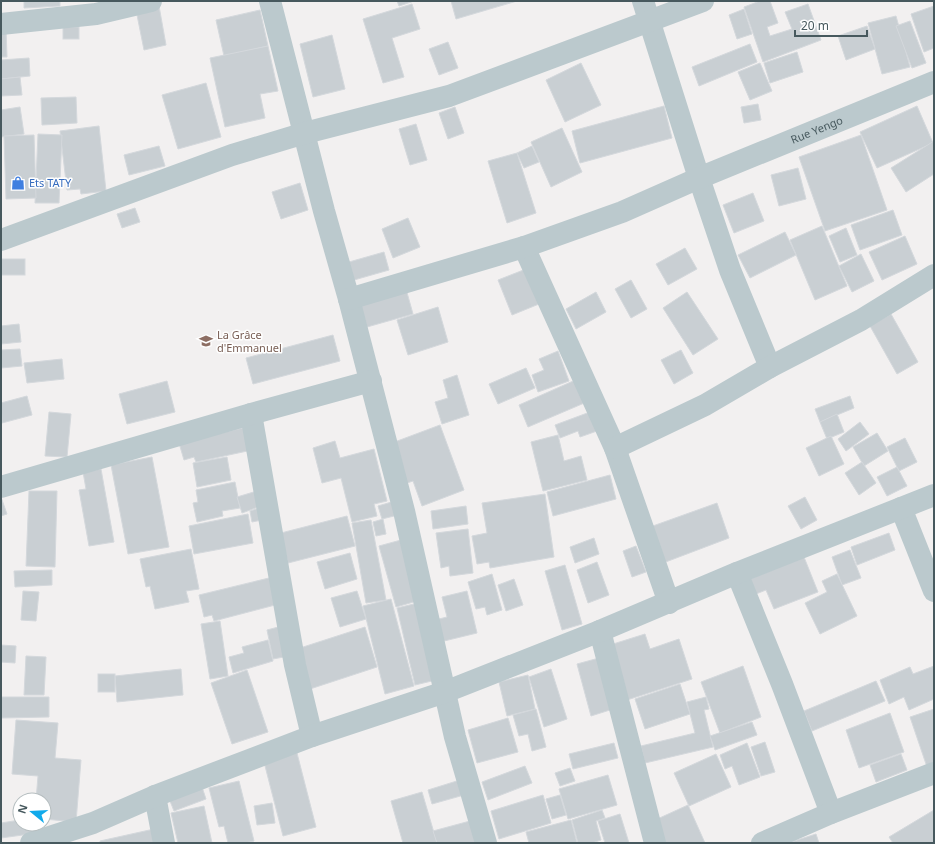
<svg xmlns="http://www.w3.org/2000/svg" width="935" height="844" font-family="'Noto Sans',sans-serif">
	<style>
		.building { fill: #c9cfd3; stroke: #d4d8dc }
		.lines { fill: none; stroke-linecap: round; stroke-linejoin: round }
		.minor { stroke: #bbc9cd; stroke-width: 22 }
		.labels { text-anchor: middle; stroke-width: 3; stroke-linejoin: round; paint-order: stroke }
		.street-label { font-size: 11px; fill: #47595e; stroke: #fff }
		.shop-label { font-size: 11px; fill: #366cbe; stroke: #fff; text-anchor: start }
		.education-label { font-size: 11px; fill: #785e54; stroke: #fff; text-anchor: start }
	</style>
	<rect width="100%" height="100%" fill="#f2f0f0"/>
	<!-- building -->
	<g class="building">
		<polygon points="24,1 60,1 60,6 24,8"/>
		<polygon points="397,1 414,1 399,6"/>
		<polygon points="451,1 517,1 456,19"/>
		<polygon points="760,1 770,1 778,23 767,27 770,36 792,29 785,12 808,4 821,40 763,62 744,7"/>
		<polygon points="412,4 420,29 392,38 404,77 383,83 363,19"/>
		<polygon points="159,6 166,45 144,50 136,10"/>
		<polygon points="934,6 934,48 924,52 911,14"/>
		<polygon points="744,9 752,34 737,39 729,15"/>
		<polygon points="260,10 268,46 224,56 216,20"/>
		<polygon points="896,16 910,67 882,74 868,23"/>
		<polygon points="910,21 926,63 912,68 896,26"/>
		<polygon points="867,26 875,49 846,60 838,36"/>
		<rect x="63" y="27" width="16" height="12"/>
		<polygon points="1,29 6,29 7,57 1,57"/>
		<polygon points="332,35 345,89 313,97 300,44"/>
		<polygon points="448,42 458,68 439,75 429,49"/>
		<polygon points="750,44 757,62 699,86 692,67"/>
		<polygon points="268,46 278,91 260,94 265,118 225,127 210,58"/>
		<polygon points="797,52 803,72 770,83 764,63"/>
		<polygon points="29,58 30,76 1,79 1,60"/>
		<polygon points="581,63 601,105 565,122 546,80"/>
		<polygon points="760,63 772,91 750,100 738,72"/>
		<polygon points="20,77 22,95 1,96 1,79"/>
		<polygon points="206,83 221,137 178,149 162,95"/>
		<polygon points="76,97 77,123 42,125 41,98"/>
		<polygon points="758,104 761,120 744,123 741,107"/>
		<polygon points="664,106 672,138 580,163 572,131"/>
		<polygon points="917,106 933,143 877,168 860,132"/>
		<polygon points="20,107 24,134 1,137 1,110"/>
		<polygon points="455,107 464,133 448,139 439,113"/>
		<polygon points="416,124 427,160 410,165 399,129"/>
		<polygon points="99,126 106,191 81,194 80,189 67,190 60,131"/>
		<polygon points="562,128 582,172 551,187 531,142"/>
		<polygon points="38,134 62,135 59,203 35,203"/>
		<polygon points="34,135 36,198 6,199 4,136"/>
		<polygon points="861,135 887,210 825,231 799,157"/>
		<polygon points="934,141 934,174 906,192 891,168"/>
		<polygon points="159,146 165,166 129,175 124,155"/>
		<polygon points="532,146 539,162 524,168 517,153"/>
		<polygon points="517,153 536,213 507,223 488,161"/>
		<polygon points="798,168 806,199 779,206 771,175"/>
		<polygon points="300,183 308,210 281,219 272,192"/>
		<polygon points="753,193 764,221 734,233 723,205"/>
		<polygon points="135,208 140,222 122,228 117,214"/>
		<polygon points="893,210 902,235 860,250 851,225"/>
		<polygon points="408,218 420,247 393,258 382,229"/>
		<polygon points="822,226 847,286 815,300 790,240"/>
		<polygon points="846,228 857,255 840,262 829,236"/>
		<polygon points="785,232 796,255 750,278 738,255"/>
		<polygon points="905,236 917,264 882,280 869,252"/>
		<polygon points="685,248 697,269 668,285 656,264"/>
		<polygon points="384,252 389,270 354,280 349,262"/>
		<polygon points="861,254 874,281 852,292 839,266"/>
		<rect x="1" y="259" width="24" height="16"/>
		<polygon points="526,269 539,304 512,315 498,280"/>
		<polygon points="631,280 647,309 631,318 615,289"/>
		<polygon points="406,289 413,314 367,327 360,303"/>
		<polygon points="596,292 606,312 576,329 566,309"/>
		<polygon points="687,292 718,339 693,355 663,308"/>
		<polygon points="438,307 448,342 408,355 397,320"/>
		<polygon points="891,314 918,362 897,374 870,326"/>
		<polygon points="19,324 21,342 1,344 1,326"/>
		<polygon points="333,335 340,361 253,384 246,358"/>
		<polygon points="20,349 22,366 1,368 1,350"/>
		<polygon points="681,350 693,373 674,384 661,360"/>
		<polygon points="558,351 569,381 538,392 532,375 544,370 539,359"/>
		<polygon points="62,359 64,379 27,383 24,363"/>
		<polygon points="526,368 535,388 498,404 489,384"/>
		<polygon points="457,375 469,415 442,424 435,402 448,398 443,380"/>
		<polygon points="580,378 589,401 528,427 519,405"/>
		<polygon points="167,381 175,412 127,424 119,394"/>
		<polygon points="27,396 32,415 2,423 1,403"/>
		<polygon points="850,396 854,408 820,422 815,409"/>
		<polygon points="49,412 71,414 67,457 45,456"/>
		<polygon points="590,412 597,431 580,437 578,431 560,438 555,425"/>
		<polygon points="837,414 844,432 827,439 820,422"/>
		<polygon points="860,422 869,434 846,451 838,439"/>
		<polygon points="440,425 464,490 422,506 413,481 407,483 392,443"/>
		<polygon points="247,427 252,450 196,462 194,457 184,460 179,443"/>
		<polygon points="877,433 888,451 864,466 853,447"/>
		<polygon points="558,435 564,461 581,456 587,480 543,491 531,442"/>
		<polygon points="831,436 844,464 819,476 806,448"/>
		<polygon points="905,438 917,462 899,471 887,447"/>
		<polygon points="335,441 340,458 374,449 387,501 374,504 377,516 352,522 341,478 322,483 313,448"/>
		<polygon points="152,457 169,547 128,554 111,465"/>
		<polygon points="227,457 231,480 197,487 193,463"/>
		<polygon points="862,462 876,483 859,495 845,473"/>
		<polygon points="897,467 907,486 887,496 877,477"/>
		<polygon points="101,469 114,542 89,546 79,490 86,489 83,472"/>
		<polygon points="610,475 616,499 553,516 547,492"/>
		<polygon points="235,482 240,508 222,511 223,516 197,522 193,503 198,502 196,490"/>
		<polygon points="29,491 57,491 55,567 26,566"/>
		<polygon points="257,491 261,506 242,513 237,497"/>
		<polygon points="545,494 554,557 490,568 489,562 477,564 472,536 487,533 482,503"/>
		<polygon points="1,497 7,514 1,516"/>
		<polygon points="805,497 817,520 801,529 788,506"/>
		<polygon points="395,501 398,515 382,519 378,506"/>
		<polygon points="717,503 729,538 663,563 650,527"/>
		<polygon points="466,506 468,524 433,529 431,511"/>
		<polygon points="259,508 262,520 252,522 250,511"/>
		<polygon points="248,514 253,543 194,554 189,526"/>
		<polygon points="347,516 355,546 288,563 281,533"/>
		<polygon points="383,519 386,534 376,536 373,522"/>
		<polygon points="371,520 386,600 366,603 352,523"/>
		<polygon points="468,529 473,573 450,576 449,566 441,568 436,533"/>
		<polygon points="889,533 895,550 857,565 851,547"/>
		<polygon points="594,538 599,554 575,563 570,547"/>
		<polygon points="401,540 417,601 396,607 379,546"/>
		<polygon points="636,546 646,572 632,577 623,551"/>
		<polygon points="191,549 199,589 186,591 189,602 155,609 150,586 146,587 140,559"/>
		<polygon points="850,550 861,578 842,585 832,557"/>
		<polygon points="350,553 357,579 325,589 317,562"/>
		<polygon points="804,557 818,592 774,609 766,590 756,594 750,579"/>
		<polygon points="597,562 609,595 588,603 577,570"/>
		<polygon points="565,565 582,624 562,630 545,571"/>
		<polygon points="52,570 52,585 15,587 14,571"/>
		<polygon points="492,574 502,610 487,615 485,607 476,609 468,582"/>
		<polygon points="837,574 857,616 820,634 805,603 827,592 822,581"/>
		<polygon points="273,577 279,604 214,621 212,615 204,617 199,595"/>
		<polygon points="514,579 523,605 506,611 498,585"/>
		<polygon points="23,591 39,592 36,621 21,620"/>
		<polygon points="357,591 366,619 340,627 331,598"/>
		<polygon points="467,591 477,633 440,642 435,620 447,617 442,597"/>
		<polygon points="391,599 414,686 385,694 363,606"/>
		<polygon points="418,603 436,680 415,685 397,608"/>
		<polygon points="220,621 228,676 210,679 201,624"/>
		<polygon points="282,626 289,656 273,659 267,630"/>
		<polygon points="365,627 377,667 310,689 297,649"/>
		<polygon points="645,634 650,649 679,639 692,679 627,700 610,645"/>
		<polygon points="268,640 273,661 233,673 229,657 244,653 242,647"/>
		<polygon points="1,645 16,646 15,663 1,662"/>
		<polygon points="26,656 46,657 44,695 24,695"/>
		<polygon points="599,658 613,709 591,716 577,664"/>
		<polygon points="743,666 761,717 720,733 701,682"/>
		<polygon points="934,666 934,699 909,710 904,697 889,704 880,680 910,667 913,674"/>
		<polygon points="181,669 183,695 117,702 115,676"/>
		<polygon points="551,669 567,719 544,727 529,677"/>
		<polygon points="247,670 268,732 232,744 211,683"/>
		<rect x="98" y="674" width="17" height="18"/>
		<polygon points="528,675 535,709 507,716 499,682"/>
		<polygon points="876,681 885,701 812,731 804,711"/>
		<polygon points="680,684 690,714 645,729 635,699"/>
		<polygon points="1,697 49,697 49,717 1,718"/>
		<polygon points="706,697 709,709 704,710 713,747 645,763 641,746 695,733 687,702"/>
		<polygon points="536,709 546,747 532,751 528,734 519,736 513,715"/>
		<polygon points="934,709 934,764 927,767 910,717"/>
		<polygon points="890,713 904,752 859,768 846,730"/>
		<polygon points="508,718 518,752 477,763 468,730"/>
		<polygon points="16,720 58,723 55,758 81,760 76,822 44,819 44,800 36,800 38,776 12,774"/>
		<polygon points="752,722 757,735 715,750 710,736"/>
		<polygon points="765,742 775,772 761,776 751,747"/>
		<polygon points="614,743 618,758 573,769 569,754"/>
		<polygon points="747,743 760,777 739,785 732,766 725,769 720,755"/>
		<polygon points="297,753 316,827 283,836 264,762"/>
		<polygon points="716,754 731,787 689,806 674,773"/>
		<polygon points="901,754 907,770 876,782 870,765"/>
		<polygon points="525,766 532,783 488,800 482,782"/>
		<polygon points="570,768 575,781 560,786 555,773"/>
		<polygon points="608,775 617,805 568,819 559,789"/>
		<polygon points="460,780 464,795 432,804 428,790"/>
		<polygon points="239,781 254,841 245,843 228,843 224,826 219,827 209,788"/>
		<polygon points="201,784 206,799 174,811 168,796"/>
		<polygon points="422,792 437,843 403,843 391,801"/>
		<polygon points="543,795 551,823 499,839 491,811"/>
		<polygon points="560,795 566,815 552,819 546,799"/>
		<polygon points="272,803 275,823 257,825 254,806"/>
		<polygon points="688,805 705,843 663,843 653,821"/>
		<polygon points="204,806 212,843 178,843 171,813"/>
		<polygon points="602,810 605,818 596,821 601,840 592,843 578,843 572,820"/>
		<polygon points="934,810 934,843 893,843 889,837"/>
		<polygon points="620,814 629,843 605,843 598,821"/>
		<polygon points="20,820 20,824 36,824 37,833 1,838 1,823"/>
		<polygon points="571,820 577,843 529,843 526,832"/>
		<polygon points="470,821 477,843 437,843 433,831"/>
		<polygon points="154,829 157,843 100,843 100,841"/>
		<polygon points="816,834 819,843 788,843"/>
	</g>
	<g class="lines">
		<!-- minor -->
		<g class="minor">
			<polyline points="270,1 324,211 349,299 404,511 455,737 486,843"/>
			<polyline points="643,1 699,178 730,270 770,367"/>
			<polyline points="1,24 96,14 151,1"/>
			<polyline points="1,240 232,155 305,133 449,96 703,1"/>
			<polyline points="524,247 615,448 669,603"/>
			<path id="s1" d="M349 299 524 247 622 212 699 178 934 82"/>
			<polyline points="251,414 295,665 312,736"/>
			<polyline points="615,448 705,405 770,367 861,320 934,275"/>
			<polyline points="1,487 251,414 371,381"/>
			<polyline points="901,508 934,591"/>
			<polyline points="737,573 782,684 831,813"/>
			<polyline points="600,631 655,843"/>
			<polyline points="155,796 164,843"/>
			<polyline points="31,843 93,823 155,796 312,736 445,692 600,631 737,573 934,495"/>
			<polyline points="762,843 831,813 934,773"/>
		</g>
	</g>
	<!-- icons -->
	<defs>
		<g id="shop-bare" transform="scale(1.08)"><path d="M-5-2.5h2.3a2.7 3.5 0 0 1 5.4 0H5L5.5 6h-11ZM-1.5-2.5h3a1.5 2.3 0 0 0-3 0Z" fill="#3f7fe0" stroke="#fff" stroke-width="2.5" paint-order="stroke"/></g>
		<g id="school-bare" transform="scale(1.08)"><path d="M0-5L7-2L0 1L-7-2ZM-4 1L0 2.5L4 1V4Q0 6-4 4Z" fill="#8d6e63" stroke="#fff" stroke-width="2.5" paint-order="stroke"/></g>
	</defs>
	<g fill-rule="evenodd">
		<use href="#shop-bare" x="18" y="183"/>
		<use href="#school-bare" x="206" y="341"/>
	</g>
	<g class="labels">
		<!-- street labels -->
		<g class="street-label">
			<text dy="4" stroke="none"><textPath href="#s1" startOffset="498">Rue Yengo</textPath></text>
		</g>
		<!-- shop labels -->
		<g class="shop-label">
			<text x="29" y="187">Ets TATY</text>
		</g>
		<!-- education labels -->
		<g class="education-label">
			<text x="217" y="339">La Grâce<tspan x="217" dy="13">d'Emmanuel</tspan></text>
		</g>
	</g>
	<!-- border -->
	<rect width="935" height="844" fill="none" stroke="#47595e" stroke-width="4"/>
	<!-- north arrow -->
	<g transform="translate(32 812) rotate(288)"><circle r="19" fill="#ffffff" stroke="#b5bdbf"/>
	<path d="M0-3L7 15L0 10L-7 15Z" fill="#11aaeb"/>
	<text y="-6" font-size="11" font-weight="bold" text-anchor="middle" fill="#47595e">N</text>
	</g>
	<!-- scale -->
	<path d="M795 30v6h72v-6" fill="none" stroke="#47595e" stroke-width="2"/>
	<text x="801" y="30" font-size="12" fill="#47595e" stroke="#ffffff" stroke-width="3" paint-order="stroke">20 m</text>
</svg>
